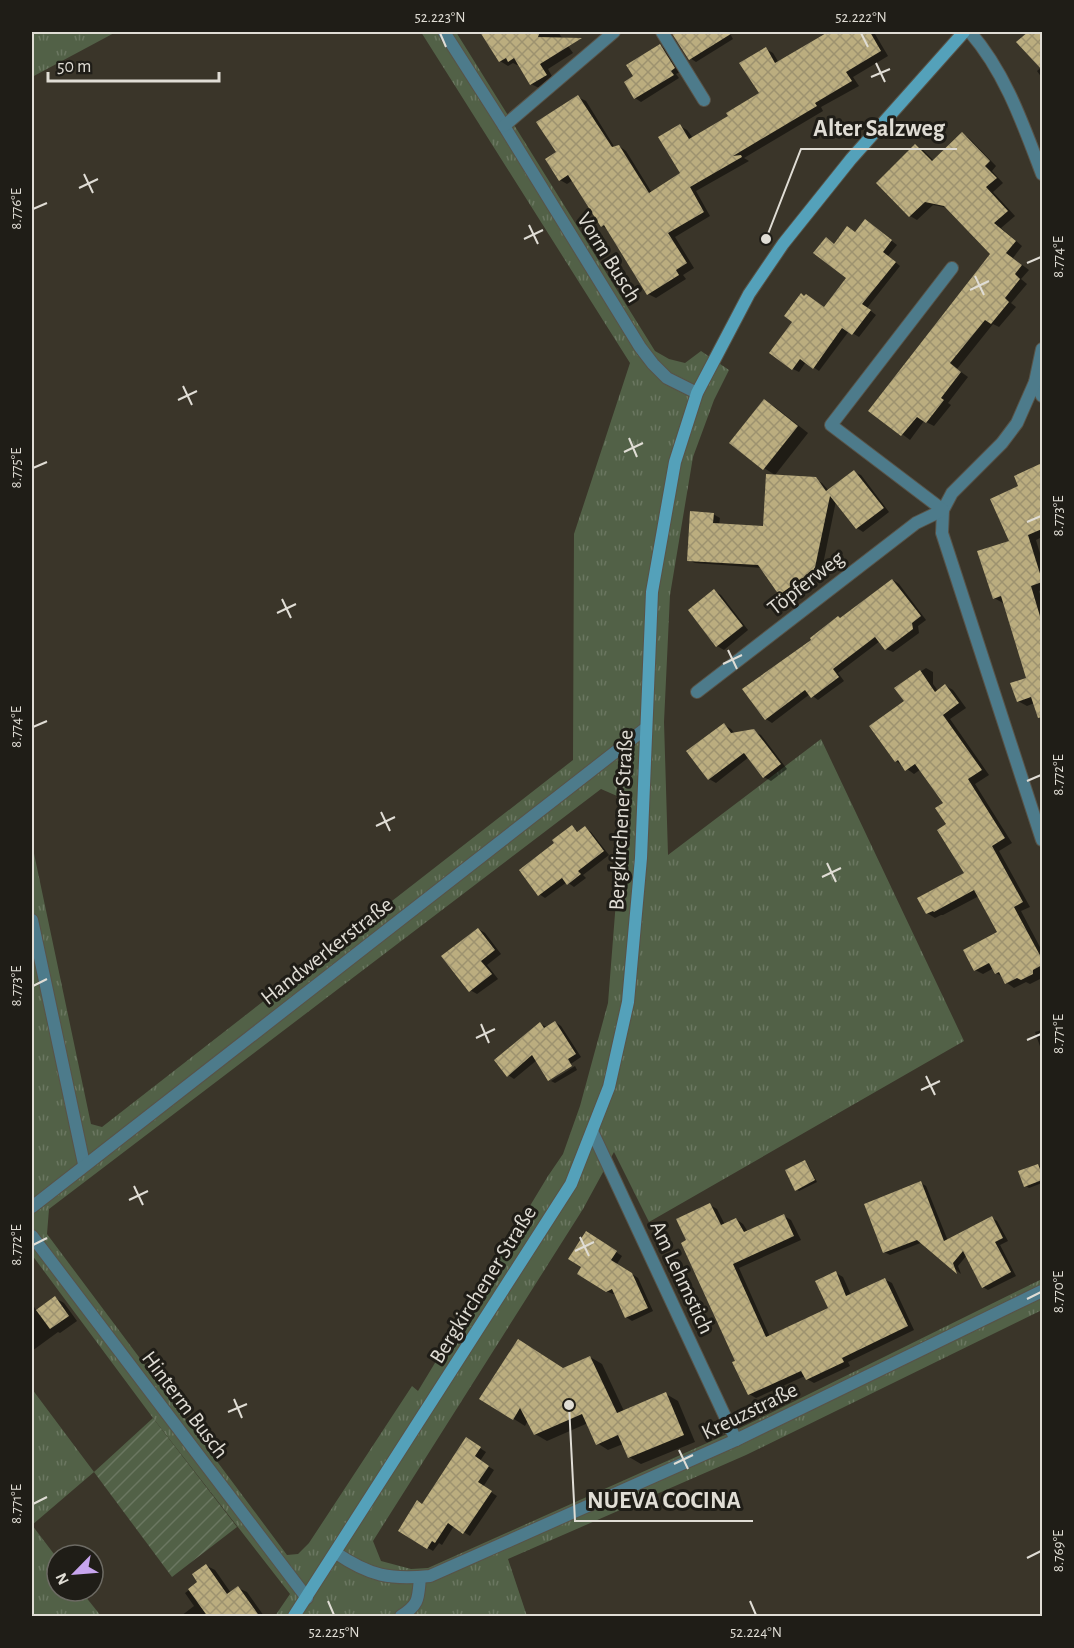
<svg xmlns="http://www.w3.org/2000/svg" width="1074" height="1648" font-family="'Alegreya Sans',sans-serif">
	<style>
		.grass { fill: url(#grass-tufts); fill-rule: evenodd }
		.garden { fill: url(#garden-furrows) }
		.shadow { fill: #0007 }
		.building { fill: url(#building-cross-hatch) }
		.lines { fill: none; stroke-linecap: round; stroke-linejoin: round }
		.lane-casing { stroke: #585348; stroke-width: 14 }
		.street-casing { stroke: #585348; stroke-width: 14 }
		.secondary-casing { stroke: #585348; stroke-width: 14 }
		.lane { stroke: #4d7b8b; stroke-width: 12 }
		.street { stroke: #4d7b8b; stroke-width: 12 }
		.secondary { stroke: #54a1ba; stroke-width: 12 }
		.ticks { fill: none; stroke: #e0ddd5; stroke-width: 2 }
		.labels { text-anchor: middle; stroke-width: 6; stroke-linejoin: round; paint-order: stroke }
		.street-label { font-size: 22px; fill: #e0ddd5; stroke: #1f1d17 }
		.leader { fill: none; stroke: #e0ddd5; stroke-width: 2 }
		.callout-dot { fill: #e0ddd5; stroke: #1f1d17; stroke-width: 2 }
		.callout-label { font-size: 24px; text-anchor: middle; font-weight: bold; fill: #e0ddd5; stroke: #1f1d17; stroke-width: 6; stroke-linejoin: round; paint-order: stroke }
		.neatline { fill: none; stroke: #e0ddd5; stroke-width: 2 }
		.ticks-label { font-size: 15px; text-anchor: middle; fill: #e0ddd5 }
	</style>
	<defs>
		<pattern id="grass-tufts" width="24" height="20" patternUnits="userSpaceOnUse" patternTransform="scale(1.5)"><rect width="24" height="20" fill="#526147"/><path d="M3 7l-1-3M5 7V3M7 7l1-3M15 17l-1-3M17 17v-4M19 17l1-3" fill="none" stroke="#6b7761"/></pattern>
		<pattern id="garden-furrows" width="10" height="10" patternUnits="userSpaceOnUse" patternTransform="scale(1.5)"><rect width="10" height="10" fill="#526147"/><path d="M-1 1l2-2M0 10L10 0M9 11l2-2" fill="none" stroke="#6b7761"/></pattern>
		<pattern id="building-cross-hatch" width="8" height="8" patternUnits="userSpaceOnUse" patternTransform="scale(1.5)"><rect width="8" height="8" fill="#bbad7f"/><path d="M0 0l8 8M0 8l8-8" fill="none" stroke="#9d926f"/></pattern>
	</defs>
	<rect width="100%" height="100%" fill="#3a3529"/>
	<!-- grass -->
	<g class="grass">
		<polygon points="32,32 116,32 32,77"/>
		<path d="M421 32H456L655 351 669 359 685 363 701 351 729 370 714 400 693 457 670 595 664 722 668 855 821 739 964 1041 649 1222 614 1152 583 1209 373 1541 381 1561 411 1569 428 1568 734 1431 1042 1279V1310L746 1455 508 1559 527 1616H275L290 1594 153 1418 32 1255V844L91 1124 102 1127 573 760 574 534 630 363ZM601 789 624 799 608 1003 580 1106 563 1154 548 1176 418 1391 412 1386 309 1543 298 1554 287 1555 47 1234 49 1209Z"/>
		<polygon points="32,1389 94,1472 32,1525 57,1558 57,1591 81,1591 101,1616 32,1616"/>
	</g>
	<!-- garden -->
	<polygon class="garden" points="153,1418 237,1527 172,1577 94,1472"/>
	<!-- shadow -->
	<g class="shadow">
		<polygon points="482,32 558,32 573,53 548,69 554,80 539,88 531,84 519,64 517,65 513,63 508,66 500,61"/>
		<polygon points="672,32 729,32 733,39 696,62 690,58"/>
		<polygon points="823,32 880,32 875,34 888,56 853,77 859,86 821,107 823,111 744,158 749,161 696,191 710,216 675,237 694,268 683,275 686,279 656,298 648,294 609,230 602,226 573,180 567,184 560,180 558,152 578,97 586,101 615,148 619,146 626,151 652,193 682,174 680,126 687,130 693,138 730,117 761,94 766,49 773,53 779,63 825,35"/>
		<polygon points="1030,32 1042,32 1042,78 1037,71 1042,67 1019,42"/>
		<polygon points="660,46 666,49 680,72 676,74 679,78 641,102 635,98 626,83 635,77"/>
		<polygon points="962,134 969,138 996,166 992,171 1003,183 993,192 1015,216 1001,228 1022,246 1013,258 1029,270 1021,279 1027,284 1011,303 1016,307 999,327 993,324 957,369 968,377 948,403 951,405 934,426 924,421 910,440 870,410 992,254 949,208 933,205 917,220 910,216 915,146 923,150 934,161"/>
		<polygon points="871,225 897,245 888,256 900,266 867,308 876,315 859,337 849,331 819,371 806,362 799,372 793,369 825,309 848,278 835,245"/>
		<polygon points="764,401 775,407 808,433 775,475 764,468"/>
		<polygon points="1042,464 1042,537 1036,540 1042,560 1042,590 1039,591 1042,601 1042,700 1027,706 1018,701 1028,679 1005,602 1003,603 994,598 1011,542 1020,487 1016,477"/>
		<polygon points="854,472 861,475 889,512 863,532 857,528 836,501 820,579 814,578 786,598 780,594 762,568 695,563 688,560 713,514 720,518 719,525 764,528 815,479 822,483 829,491"/>
		<polygon points="893,580 899,584 926,620 918,626 919,633 893,652 886,649 880,641 838,673 844,681 818,700 810,694 772,723 766,719 841,619"/>
		<polygon points="714,591 721,595 748,630 724,650 717,646"/>
		<polygon points="926,668 933,672 933,684 938,691 946,686 953,690 966,708 950,719 989,775 975,784 1012,843 999,851 1030,907 1021,911 1042,951 1042,973 1040,979 1030,984 1026,982 1014,988 1007,983 1003,977 996,973 994,968 983,974 975,970 999,933 979,896 943,915 941,915 935,918 927,913 966,873 948,825 945,804 921,769 914,774 896,761 906,702 896,688"/>
		<polygon points="724,725 731,729 735,734 753,731 761,735 787,769 771,781 764,777 749,757 716,783 709,779"/>
		<polygon points="572,827 579,833 585,828 591,832 609,855 583,875 586,878 574,887 567,882 545,898 539,894 556,843"/>
		<polygon points="478,929 485,933 501,954 487,965 498,979 477,994 470,990"/>
		<polygon points="555,1022 561,1026 581,1057 550,1078 550,1080 537,1060 514,1079 508,1075 540,1024 547,1027"/>
		<polygon points="1042,1030 1042,1052 1035,1032"/>
		<polygon points="575,1066 577,1070 555,1083 551,1081"/>
		<polygon points="805,1162 807,1163 817,1182 799,1191 796,1189"/>
		<polygon points="1038,1165 1041,1167 1042,1170 1042,1183 1029,1188 1026,1186"/>
		<polygon points="921,1183 926,1186 948,1241 992,1218 997,1221 1008,1241 1000,1245 1016,1276 988,1290 983,1287 967,1255 958,1266 961,1274 923,1242 890,1255 884,1252"/>
		<polygon points="710,1205 717,1209 725,1225 736,1219 743,1224 748,1232 784,1216 791,1220 801,1240 739,1268 770,1337 830,1309 836,1273 843,1277 851,1295 884,1279 892,1283 914,1330 848,1362 850,1366 814,1383 807,1379 805,1376 756,1398 749,1394 688,1241"/>
		<polygon points="592,1236 622,1256 617,1264 638,1278 653,1311 632,1321 626,1317 616,1293 613,1294 606,1291"/>
		<polygon points="55,1298 64,1303 77,1321 60,1333 58,1332 32,1351 32,1304 37,1311"/>
		<polygon points="590,1357 602,1364 624,1411 666,1394 678,1401 695,1442 641,1464 629,1457 623,1444 608,1450 597,1443 588,1423 547,1441 535,1434 528,1420 525,1426 481,1398 564,1369"/>
		<polygon points="466,1439 486,1452 480,1461 494,1470 483,1487 497,1496 470,1536 454,1526 442,1545 439,1543 433,1551 400,1531 423,1506"/>
		<polygon points="207,1566 215,1570 231,1593 238,1588 247,1592 264,1616 181,1616 194,1606 185,1593 199,1583"/>
	</g>
	<!-- building -->
	<g class="building">
		<polygon points="480,32 540,32 538,37 582,38 540,64 547,75 530,85 514,58 508,62 506,58 499,62"/>
		<polygon points="671,32 734,32 689,60"/>
		<polygon points="828,32 870,32 881,51 846,72 852,81 815,103 817,106 733,156 741,155 742,157 690,187 704,212 668,233 687,263 676,270 679,275 647,295 604,225 601,227 568,175 559,181 545,159 556,152 536,122 578,95 612,147 619,145 649,193 680,173 658,137 680,124 689,139 728,116 726,113 759,93 739,63 766,47 775,63"/>
		<polygon points="1028,32 1042,32 1042,70 1016,42"/>
		<polygon points="660,44 675,68 671,71 674,75 634,99 624,82 633,76 626,65"/>
		<polygon points="962,132 990,161 985,166 997,178 986,187 1008,211 994,223 1016,241 1006,253 1022,265 1015,274 1020,279 1005,298 1009,302 991,324 985,320 950,363 961,372 941,398 944,400 926,423 917,417 901,436 868,411 990,254 944,206 925,202 909,217 876,183 915,144 932,161"/>
		<polygon points="865,219 892,240 883,252 896,262 862,304 871,310 852,335 842,328 813,369 800,359 792,370 769,353 792,322 784,316 801,293 804,296 806,294 824,307 846,278 813,253 826,237 834,244 847,226 855,232"/>
		<polygon points="764,399 798,426 763,470 729,443"/>
		<polygon points="1042,463 1042,529 1028,535 1042,580 1042,582 1031,586 1042,623 1042,717 1038,718 1031,697 1017,702 1010,683 1026,678 1001,596 993,599 977,551 1009,541 990,499 1018,486 1014,476"/>
		<polygon points="854,470 884,508 856,529 830,496 813,577 807,575 779,595 758,565 687,561 690,511 714,513 713,523 763,526 766,474 816,477 826,491"/>
		<polygon points="892,579 921,616 912,623 913,629 885,650 875,637 833,669 839,677 811,698 805,690 765,720 742,689 811,640 810,638 838,616 840,618"/>
		<polygon points="714,589 743,626 716,647 688,610"/>
		<polygon points="920,670 935,692 945,684 959,703 943,715 982,770 968,779 1005,838 992,846 1023,902 1014,907 1042,959 1042,965 1033,970 1033,974 1021,980 1017,978 1005,984 999,972 995,974 989,963 974,971 963,950 997,932 974,890 934,912 933,911 926,914 917,898 964,873 937,830 946,824 935,808 943,803 915,764 905,771 898,760 895,762 869,726 904,701 894,688"/>
		<polygon points="724,723 731,733 754,729 781,764 763,778 744,753 708,780 686,751"/>
		<polygon points="572,825 577,832 585,826 604,851 578,871 581,874 567,885 562,878 538,896 519,870 554,843 552,840"/>
		<polygon points="478,928 495,950 481,961 492,974 469,992 441,956"/>
		<polygon points="555,1021 576,1054 568,1059 572,1066 548,1081 532,1055 507,1077 494,1060 540,1022 544,1028"/>
		<polygon points="805,1160 815,1180 795,1191 785,1170"/>
		<polygon points="1038,1164 1042,1174 1042,1180 1024,1187 1018,1171"/>
		<polygon points="921,1181 944,1241 992,1216 1003,1238 995,1242 1011,1272 982,1288 963,1251 953,1263 957,1274 917,1240 883,1253 864,1204"/>
		<polygon points="710,1203 721,1225 736,1218 744,1232 784,1214 794,1236 733,1264 766,1337 828,1308 815,1281 836,1271 846,1296 885,1278 908,1326 842,1358 844,1362 806,1380 801,1371 748,1395 732,1362 735,1361 681,1243 686,1240 676,1219"/>
		<polygon points="586,1231 617,1251 611,1260 632,1273 648,1308 625,1318 612,1289 606,1292 577,1274 581,1267 568,1259"/>
		<polygon points="55,1296 69,1316 50,1329 36,1310"/>
		<polygon points="518,1339 563,1368 590,1356 617,1413 666,1392 684,1435 628,1458 618,1435 596,1445 582,1414 534,1435 520,1408 513,1420 479,1399"/>
		<polygon points="466,1437 481,1447 475,1456 489,1466 478,1482 492,1491 463,1534 448,1523 435,1543 432,1541 427,1549 398,1531 417,1500 422,1504"/>
		<polygon points="206,1564 227,1594 238,1586 260,1617 208,1617 188,1589 197,1582 192,1574"/>
	</g>
	<g class="lines">
		<!-- lane casing -->
		<g class="lane-casing">
			<g id="lane">
				<polyline points="1035,382 1042,396"/>
				<path d="M401 1616C420 1604 418 1598 420 1577"/>
			</g>
		</g>
		<!-- street casing -->
		<g class="street-casing">
			<g id="street">
				<polyline points="444,32 504,126 640,347 653,364 667,378 697,393"/>
				<polyline points="662,32 704,100"/>
				<path d="M970 32C1005 72 1023 124 1042 174"/>
				<polyline points="504,126 614,32"/>
				<polyline points="1042,349 1035,382 1017,423 1002,443 952,493 943,510 942,533 1042,840"/>
				<polyline points="697,692 916,523 943,510 831,425 952,268"/>
				<polyline points="32,920 84,1164"/>
				<polyline points="592,1131 736,1440"/>
				<polyline points="32,1207 646,728"/>
				<polyline points="32,1236 307,1598"/>
				<path d="M336 1553C370 1576 390 1580 430 1576L736 1440 1042 1291"/>
			</g>
		</g>
		<!-- secondary casing -->
		<g class="secondary-casing">
			<polyline id="secondary" points="294,1616 571,1184 609,1087 628,1002 641,858 652,592 675,462 697,393 749,294 783,244 851,159 964,32"/>
		</g>
		<!-- lane -->
		<use href="#lane" class="lane"/>
		<!-- street -->
		<use href="#street" class="street"/>
		<!-- secondary -->
		<use href="#secondary" class="secondary"/>
	</g>
	<!-- ticks -->
	<path class="ticks" d="M440 33 446 47M861 33 868 47M876 63 885 82M871 77 890 69M84 174 93 193M79 188 98 179M33 209 47 203M529 225 538 244M524 239 543 230M1027 263 1041 257M975 276 984 295M970 290 989 281M183 386 192 405M178 400 197 391M629 438 637 457M624 452 643 443M33 468 47 462M1027 522 1041 516M282 599 291 618M277 613 296 604M728 650 737 669M723 664 742 655M33 727 47 721M1027 781 1041 775M381 812 390 831M376 826 395 817M827 863 836 882M822 877 841 868M33 986 47 979M481 1024 489 1043M476 1038 495 1029M1027 1040 1041 1034M926 1076 935 1095M921 1090 940 1081M134 1186 143 1205M129 1200 148 1191M580 1237 589 1256M33 1245 47 1238M575 1251 594 1242M1027 1299 1041 1292M234 1399 242 1418M228 1412 247 1404M679 1450 688 1469M674 1464 693 1455M33 1504 47 1497M1027 1558 1041 1551M328 1601 334 1615M750 1601 756 1615"/>
	<g class="labels">
		<!-- street labels -->
		<g class="street-label">
			<text transform="translate(610 257) rotate(58)" y="8">Vorm Busch</text>
			<text transform="translate(805 582) rotate(-38)" y="8">Töpferweg</text>
			<text transform="translate(620 820) rotate(-87)" y="8">Bergkirchener Straße</text>
			<text transform="translate(326 950) rotate(-38)" y="8">Handwerkerstraße</text>
			<text transform="translate(683 1277) rotate(65)" y="8">Am Lehmstich</text>
			<text transform="translate(482 1284) rotate(-58)" y="8">Bergkirchener Straße</text>
			<text transform="translate(186 1404) rotate(53)" y="8">Hinterm Busch</text>
			<text transform="translate(749 1410) rotate(-26)" y="8">Kreuzstraße</text>
		</g>
	</g>
	<!-- callouts -->
	<path class="leader" d="M766 239L801 149H957M569 1405L575 1521H753"/>
	<g class="callout-dot">
		<circle cx="766" cy="239" r="6"/>
		<circle cx="569" cy="1405" r="6"/>
	</g>
	<g class="callout-label">
		<text x="879" y="136">Alter Salzweg</text>
		<text x="664" y="1508">NUEVA COCINA</text>
	</g>
	<!-- border -->
	<rect width="1074" height="1648" fill="none" stroke="#1f1d17" stroke-width="66"/>
	<!-- north arrow -->
	<g transform="translate(75 1573) rotate(245)"><circle r="28" fill="#1f1d17" stroke="#6c6a63" stroke-width="1.5"/>
	<path d="M0-4.5L10 22L0 15L-10 22Z" fill="#c8a5ee"/>
	<text y="-9" font-size="16" font-weight="bold" text-anchor="middle" fill="#e0ddd5">N</text>
	</g>
	<!-- scale -->
	<path d="M48 72v9h171v-9" fill="none" stroke="#e0ddd5" stroke-width="3"/>
	<text x="57" y="72" font-size="18" fill="#e0ddd5" stroke="#1f1d17" stroke-width="4.5" paint-order="stroke">50 m</text>
	<rect x="33" y="33" width="1008" height="1582" class="neatline"/>
	<g class="ticks-label">
		<text x="440" y="22">52.223°N</text>
		<text x="861" y="22">52.222°N</text>
		<text transform="translate(16 209) rotate(-90)" y="5">8.776°E</text>
		<text transform="translate(1058 257) rotate(-90)" y="5">8.774°E</text>
		<text transform="translate(16 468) rotate(-90)" y="5">8.775°E</text>
		<text transform="translate(1058 516) rotate(-90)" y="5">8.773°E</text>
		<text transform="translate(16 727) rotate(-90)" y="5">8.774°E</text>
		<text transform="translate(1058 775) rotate(-90)" y="5">8.772°E</text>
		<text transform="translate(16 986) rotate(-90)" y="5">8.773°E</text>
		<text transform="translate(1058 1034) rotate(-90)" y="5">8.771°E</text>
		<text transform="translate(16 1245) rotate(-90)" y="5">8.772°E</text>
		<text transform="translate(1058 1292) rotate(-90)" y="5">8.770°E</text>
		<text transform="translate(16 1504) rotate(-90)" y="5">8.771°E</text>
		<text transform="translate(1058 1551) rotate(-90)" y="5">8.769°E</text>
		<text x="334" y="1637">52.225°N</text>
		<text x="756" y="1637">52.224°N</text>
	</g>
</svg>
